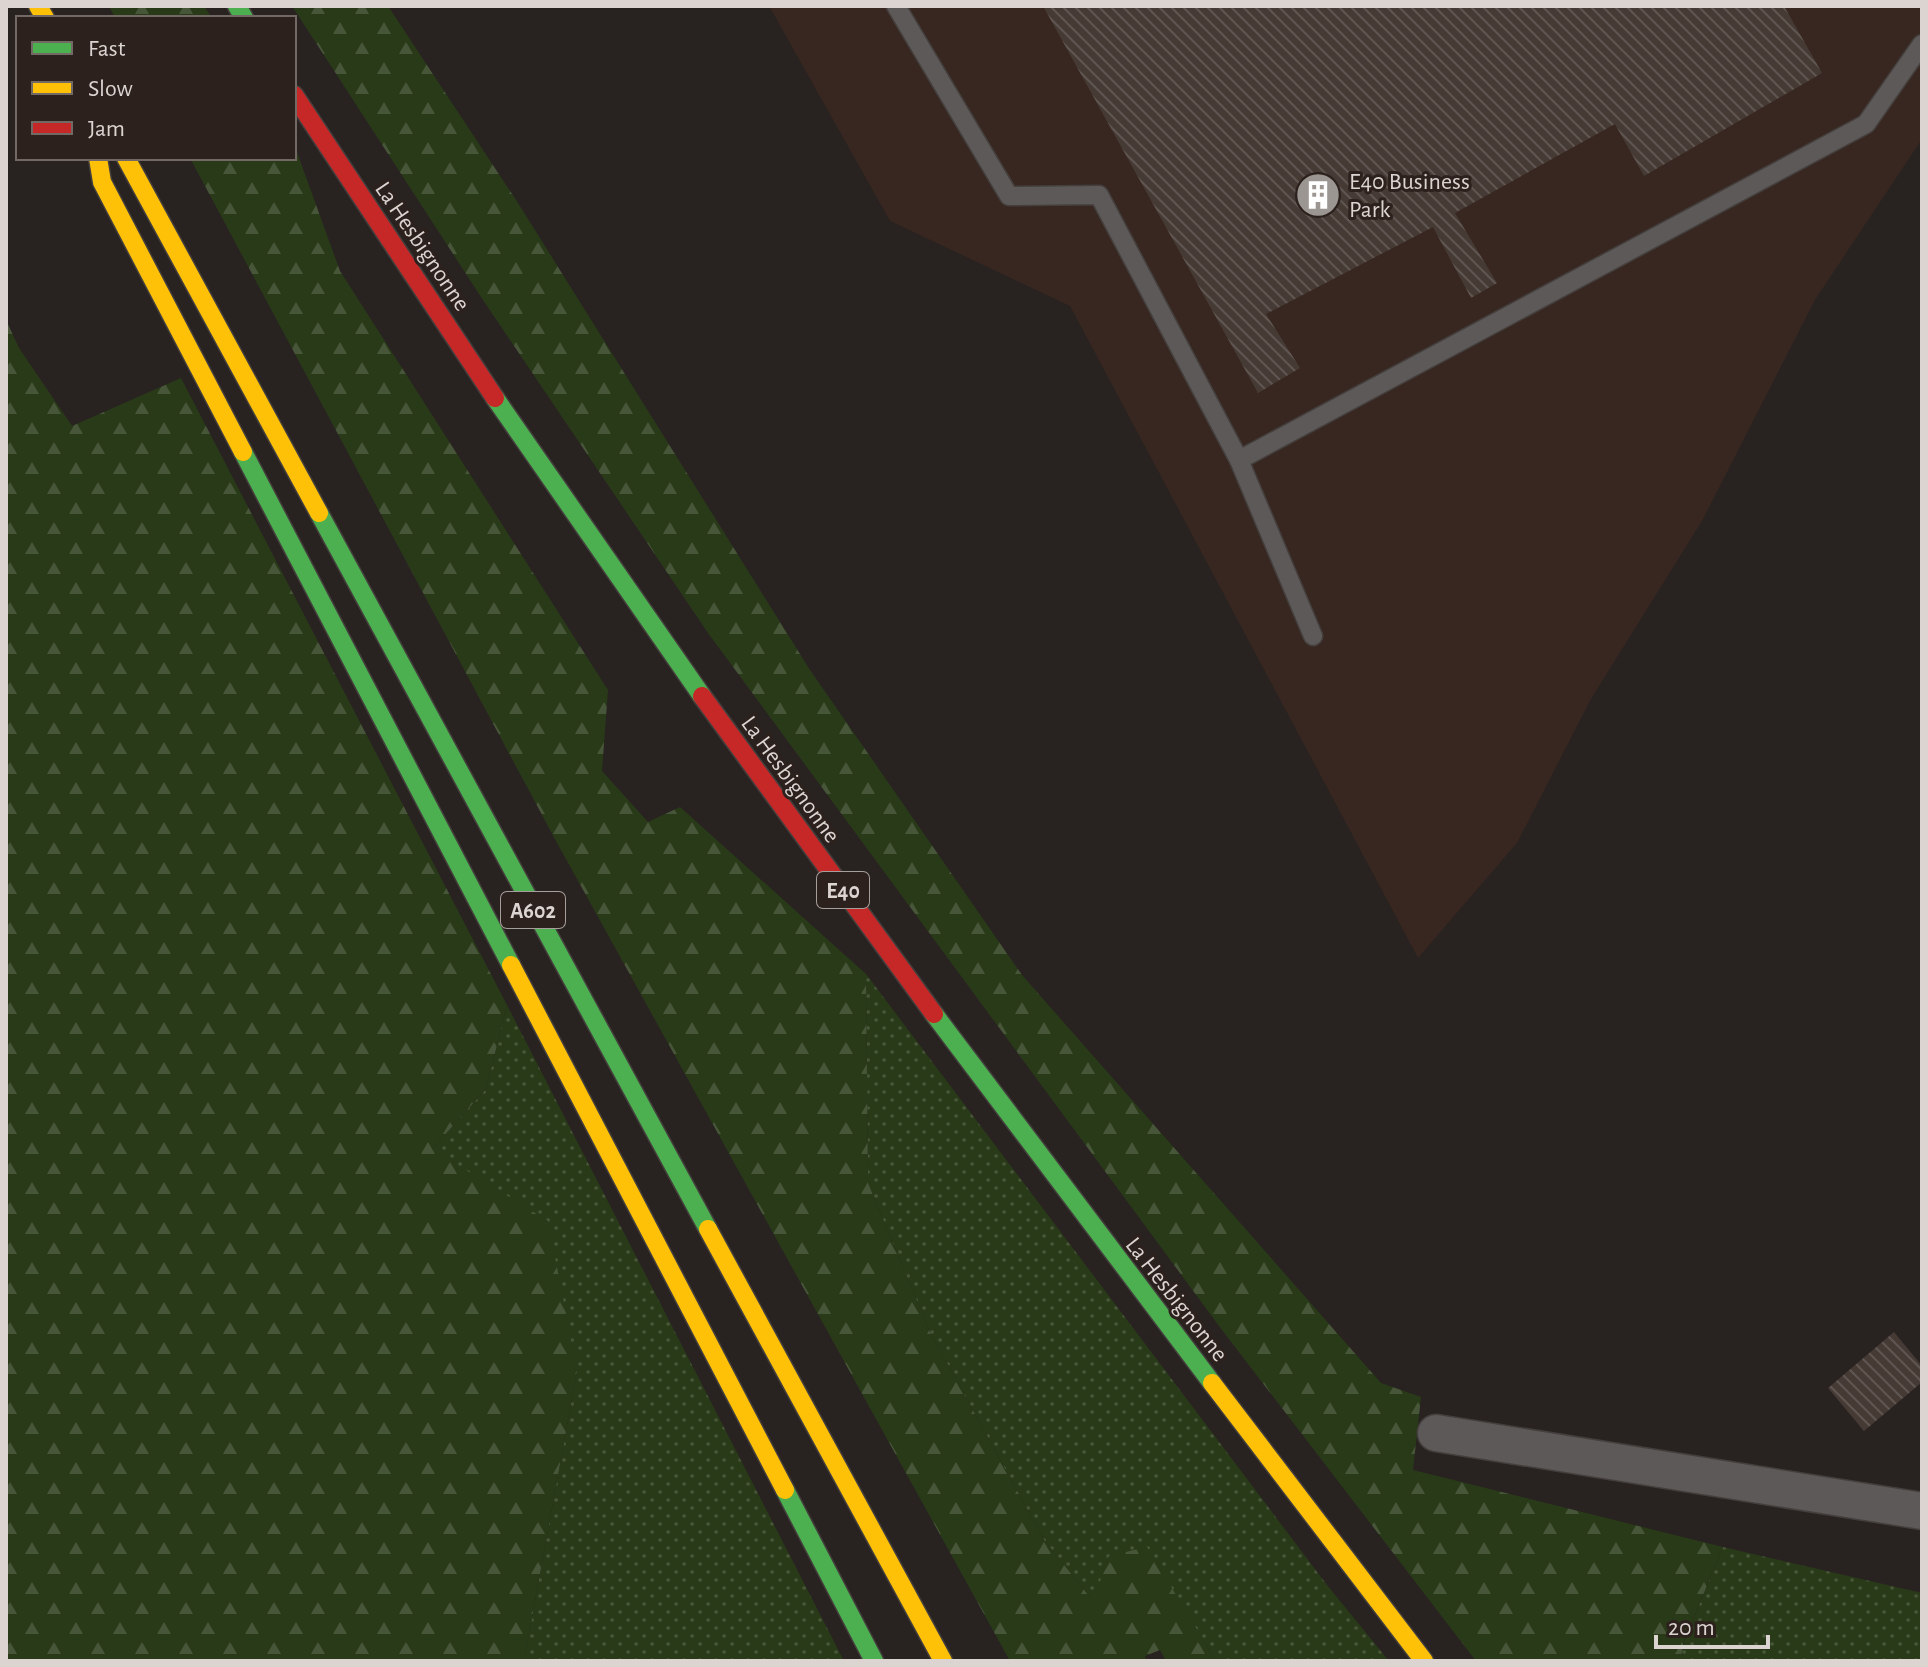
<svg xmlns="http://www.w3.org/2000/svg" width="1928" height="1667" font-family="'Alegreya Sans',sans-serif">
	<style>
		.built { fill: #372720 }
		.grass { fill: url(#grass-dots) }
		.forest { fill: url(#forest-firs) }
		.building { fill: url(#building-back-hatch) }
		.lines { fill: none; stroke-linecap: round; stroke-linejoin: round }
		.lane-casing { stroke: #443f3d; stroke-width: 21 }
		.street-casing { stroke: #443f3d; stroke-width: 39 }
		.fast-casing { stroke: #443f3d; stroke-width: 21 }
		.slow-casing { stroke: #443f3d; stroke-width: 21 }
		.jam-casing { stroke: #443f3d; stroke-width: 21 }
		.lane { stroke: #5c5958; stroke-width: 18 }
		.street { stroke: #5c5958; stroke-width: 36 }
		.fast { stroke: #4caf50; stroke-width: 18 }
		.slow { stroke: #ffc107; stroke-width: 18 }
		.jam { stroke: #c62828; stroke-width: 18 }
		.labels { text-anchor: middle; stroke-width: 6; stroke-linejoin: round; paint-order: stroke }
		.shield { fill: #2c211c; stroke: #a69e9b; stroke-width: 2 }
		.shield-label { font-size: 22px; font-weight: bold; fill: #dbd4d1 }
		.poi-label { font-size: 24px; fill: #dbd4d1; stroke: #2c211c; text-anchor: start }
		.street-label { font-size: 24px; fill: #dbd4d1; stroke: #2c211c }
	</style>
	<defs>
		<pattern id="grass-dots" width="8" height="8" patternUnits="userSpaceOnUse" patternTransform="scale(2)"><rect width="8" height="8" fill="#283a18"/><path d="M2 2h.1M6 6h.1" fill="none" stroke="#475639" stroke-width="1.8" stroke-linecap="round"/></pattern>
		<pattern id="forest-firs" width="22" height="20" patternUnits="userSpaceOnUse" patternTransform="scale(2)"><rect width="22" height="20" fill="#283a18"/><path d="M5 1l3.5 6h-7zM16 11l3.5 6h-7z" fill="#475639"/></pattern>
		<pattern id="building-back-hatch" width="6" height="6" patternUnits="userSpaceOnUse" patternTransform="scale(2)"><rect width="6" height="6" fill="#463a35"/><path d="M-1 5l2 2M0 0l6 6M5-1l2 2" fill="none" stroke="#605651"/></pattern>
	</defs>
	<rect width="100%" height="100%" fill="#282220"/>
	<!-- built -->
	<polygon class="built" points="769,6 1922,6 1922,139 1815,300 1702,521 1591,699 1517,843 1418,958 1070,306 890,221"/>
	<!-- grass -->
	<g class="grass">
		<polygon points="866,974 1327,1585 1389,1661 1216,1661 1147,1548 1093,1601 1044,1540 929,1330 868,1183"/>
		<polygon points="507,1005 844,1661 524,1661 577,1371 432,1149 486,1089"/>
		<polygon points="1723,1547 1922,1593 1922,1661 1680,1661 1684,1642"/>
	</g>
	<!-- forest -->
	<g class="forest">
		<polygon points="109,6 204,6 212,18 115,18"/>
		<polygon points="292,6 388,6 518,203 810,670 1022,975 1381,1383 1421,1397 1413,1470 1723,1547 1684,1641 1680,1661 1476,1661 1222,1330 708,633 481,297"/>
		<polygon points="294,144 340,271 608,690 602,771 648,822 680,807 866,974 868,1183 929,1330 1044,1540 1093,1601 1109,1556 1147,1547 1216,1661 1166,1661 1160,1650 1145,1656 1146,1661 1010,1661 556,841 190,158 294,158"/>
		<polygon points="6,320 19,348 72,426 181,378 507,1005 486,1089 432,1149 548,1221 577,1371 524,1661 6,1661"/>
	</g>
	<!-- building -->
	<g class="building">
		<polygon points="1043,6 1784,6 1822,73 1644,176 1615,124 1455,213 1497,283 1471,298 1433,227 1266,314 1300,368 1258,393"/>
		<polygon points="1894,1332 1922,1366 1922,1382 1864,1431 1828,1388"/>
	</g>
	<g class="lines">
		<!-- lane casing -->
		<g class="lane-casing">
			<g id="lane">
				<polyline points="896,6 1009,196 1099,195 1239,460 1866,124 1922,44"/>
				<polyline points="1239,460 1313,636"/>
			</g>
		</g>
		<!-- street casing -->
		<g class="street-casing">
			<polyline id="street" points="1436,1433 1922,1511"/>
		</g>
		<!-- fast casing -->
		<g class="fast-casing">
			<g id="fast">
				<polyline points="237,6 244,18"/>
				<polyline points="495,398 702,696"/>
				<polyline points="243,452 511,965"/>
				<polyline points="319,513 708,1229"/>
				<polyline points="934,1014 1212,1383"/>
				<polyline points="785,1490 874,1661"/>
			</g>
		</g>
		<!-- slow casing -->
		<g class="slow-casing">
			<g id="slow">
				<polyline points="38,6 45,18"/>
				<polyline points="98,158 102,182 243,452"/>
				<polyline points="126,158 319,513"/>
				<polyline points="511,965 785,1490"/>
				<polyline points="708,1229 943,1661"/>
				<polyline points="1212,1383 1424,1661"/>
			</g>
		</g>
		<!-- jam casing -->
		<g class="jam-casing">
			<g id="jam">
				<polyline points="294,95 495,398"/>
				<polyline points="702,696 934,1014"/>
			</g>
		</g>
		<!-- lane -->
		<use href="#lane" class="lane"/>
		<!-- street -->
		<use href="#street" class="street"/>
		<!-- fast -->
		<use href="#fast" class="fast"/>
		<!-- slow -->
		<use href="#slow" class="slow"/>
		<!-- jam -->
		<use href="#jam" class="jam"/>
	</g>
	<!-- icons -->
	<defs>
		<g id="building-disc" transform="scale(2.3)"><circle r="9.5" fill="#9c9693" stroke="#2c211c"/><path d="M-4-6H4V6H1V3H-1V6H-4ZM-2.5-4.3h1.7v1.8h-1.7ZM.8-4.3h1.7v1.8H.8ZM-2.5-1h1.7V.8h-1.7ZM.8-1h1.7V.8H.8Z" fill="#fff"/></g>
	</defs>
	<g fill-rule="evenodd">
		<use href="#building-disc" x="1318" y="195"/>
	</g>
	<g class="labels">
		<!-- shield labels -->
		<g class="shield">
			<rect x="817" y="872" width="52" height="36" rx="6"/>
			<rect x="501" y="892" width="64" height="36" rx="6"/>
		</g>
		<g class="shield-label">
			<text x="843" y="898">E40</text>
			<text x="533" y="918">A602</text>
		</g>
		<!-- poi labels -->
		<g class="poi-label">
			<text x="1349" y="189">E40 Business<tspan x="1349" dy="28">Park</tspan></text>
		</g>
		<!-- street labels -->
		<g class="street-label">
			<text transform="translate(423 246) rotate(56)" y="8">La Hesbignonne</text>
			<text transform="translate(791 779) rotate(54)" y="8">La Hesbignonne</text>
			<text transform="translate(1177 1299) rotate(52)" y="8">La Hesbignonne</text>
		</g>
	</g>
	<!-- border -->
	<rect width="1928" height="1667" fill="none" stroke="#dbd4d1" stroke-width="16"/>
	<!-- legend -->
	<rect x="16" y="16" width="280" height="144" fill="#2c211c" stroke="#726964" stroke-width="2"/>
	<rect x="32" y="42" width="40" height="12" fill="#4caf50" stroke="#726964" stroke-width="2"/>
	<text x="88" y="56" font-size="24" fill="#dbd4d1">Fast</text>
	<rect x="32" y="82" width="40" height="12" fill="#ffc107" stroke="#726964" stroke-width="2"/>
	<text x="88" y="96" font-size="24" fill="#dbd4d1">Slow</text>
	<rect x="32" y="122" width="40" height="12" fill="#c62828" stroke="#726964" stroke-width="2"/>
	<text x="88" y="136" font-size="24" fill="#dbd4d1">Jam</text>
	<!-- scale -->
	<path d="M1656 1635v12h112v-12" fill="none" stroke="#dbd4d1" stroke-width="4"/>
	<text x="1668" y="1635" font-size="24" fill="#dbd4d1" stroke="#2c211c" stroke-width="6" paint-order="stroke">20 m</text>
</svg>
